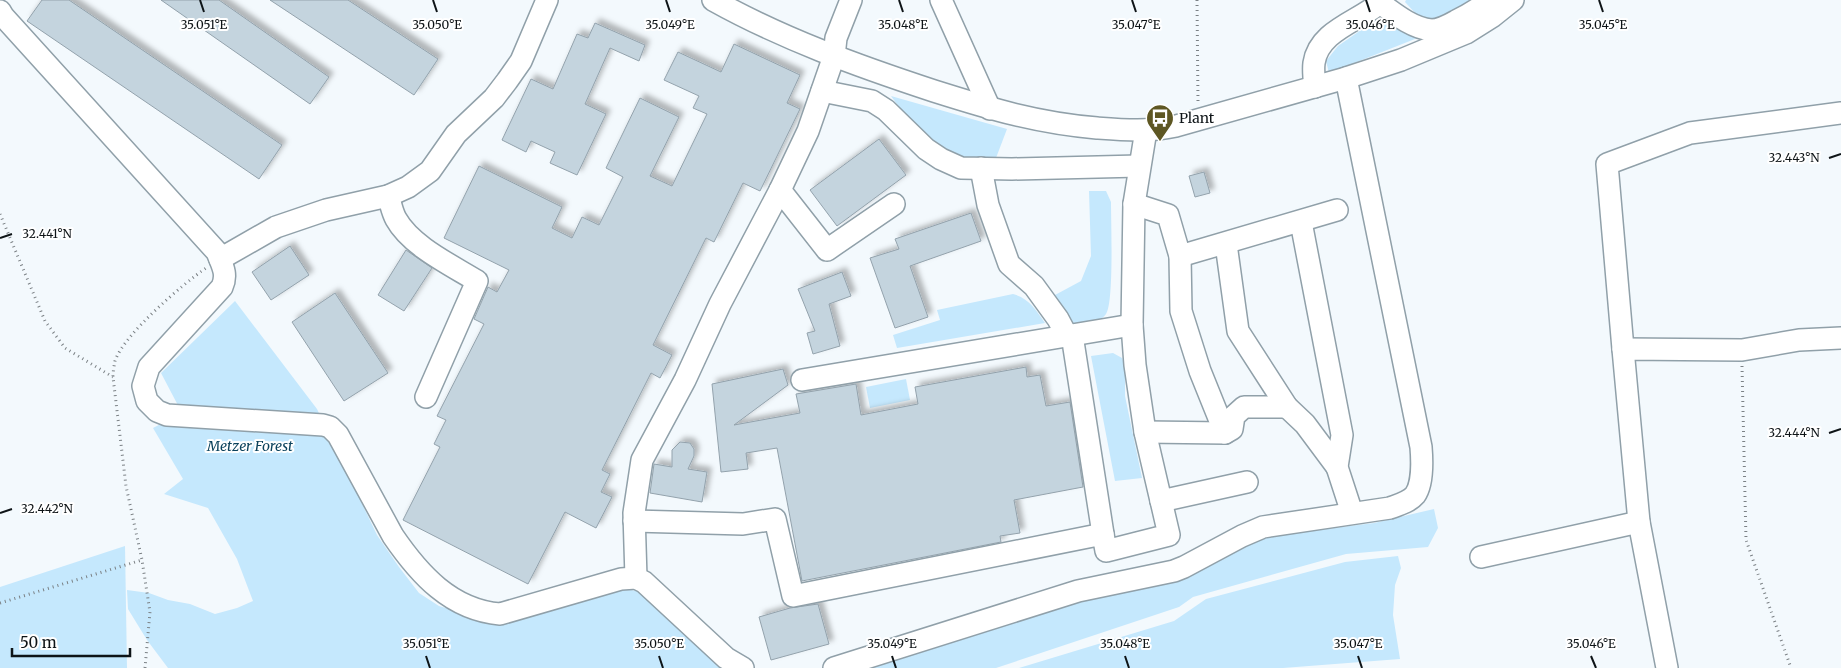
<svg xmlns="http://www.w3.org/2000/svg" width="1841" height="668" font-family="Merriweather,serif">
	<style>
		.green { fill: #c5e8fd }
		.building { fill: #c4d4de; stroke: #93a2ac; filter: url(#shadow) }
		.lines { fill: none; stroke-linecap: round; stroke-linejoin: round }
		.minor-casing { stroke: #90a0a9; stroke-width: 24 }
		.path { stroke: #7b8185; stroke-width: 3; stroke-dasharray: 1 4; stroke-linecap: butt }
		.minor { stroke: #fff; stroke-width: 21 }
		.ticks { fill: none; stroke: #0e1417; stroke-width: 2 }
		.labels { text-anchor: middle; stroke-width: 4; stroke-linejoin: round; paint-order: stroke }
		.poi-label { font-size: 14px; fill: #0e1417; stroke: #fff; text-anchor: start }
		.park-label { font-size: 14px; font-style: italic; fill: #0b425c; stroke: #fff }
		.ticks-label { font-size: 12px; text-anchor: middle; fill: #0e1417; stroke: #fff; stroke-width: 4; stroke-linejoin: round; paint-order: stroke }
	</style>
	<defs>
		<filter id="shadow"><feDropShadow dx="4.5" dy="-4.5" stdDeviation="2.5" flood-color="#0004"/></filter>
	</defs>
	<rect width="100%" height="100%" fill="#f3f9fd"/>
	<!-- green -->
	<g class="green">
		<polygon points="1406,0 1472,0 1450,15 1434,20 1417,15 1405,2"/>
		<polygon points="1381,16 1396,29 1425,35 1329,73 1326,61 1338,46"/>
		<path d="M891 96 1007 129 996 158C987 158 974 160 965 157 934 148 909 121 891 96Z"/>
		<path d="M1089 191H1106L1111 202C1111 221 1114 303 1106 314 1099 324 1085 323 1074 324L1055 295 1081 281 1091 256Z"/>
		<path d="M1013 294C1029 298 1036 310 1045 323L897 348 893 335 940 320 937 310Z"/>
		<polygon points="235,301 317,409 377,535 399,567 419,593 439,606 476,617 620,588 637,591 726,668 168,668 147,640 128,609 127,590 149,593 168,600 190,604 215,614 237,608 253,601 237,559 208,508 164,494 183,479 153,428 182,413 161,373"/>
		<polygon points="1113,353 1122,358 1125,366 1125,396 1142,478 1115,481 1091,356"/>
		<polygon points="906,379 910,400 870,408 866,387"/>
		<polygon points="1434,509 1438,528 1428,547 1346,554 1193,597 1179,607 996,668 860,668 1252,541 1293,533 1374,523"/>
		<polygon points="125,546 127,668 0,668 0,587"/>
		<polygon points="1398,556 1401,568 1395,585 1393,615 1400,659 1283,668 1019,668 1174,621 1206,599 1345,562"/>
	</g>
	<!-- building -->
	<g class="building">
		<polygon points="42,0 69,0 282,145 259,179 27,21"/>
		<polygon points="161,0 219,0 329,77 310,104"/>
		<polygon points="270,0 348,0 438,59 414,95"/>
		<polygon points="595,23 645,45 639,61 610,48 585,104 606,114 577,175 550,163 555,152 531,141 526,152 502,140 531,79 553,89 577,34 588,38"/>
		<polygon points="734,44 800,75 787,103 800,109 760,191 743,183 714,242 706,238 653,345 672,355 660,378 651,373 602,470 610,474 601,492 612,497 596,528 565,512 528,584 403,520 440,447 434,444 446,420 437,416 484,324 474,319 488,287 497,292 509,270 444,238 479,166 562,207 552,228 572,238 582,217 599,225 623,177 606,168 640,98 679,117 650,176 672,186 707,114 693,108 699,96 664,80 678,52 721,72"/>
		<polygon points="879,139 906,175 837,226 810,190"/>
		<polygon points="1204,172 1210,193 1195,197 1189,176"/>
		<polygon points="971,213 981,241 910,266 928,317 895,328 870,258 899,249 895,239"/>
		<polygon points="290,246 309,275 271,300 252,272"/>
		<polygon points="406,250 432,268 404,311 378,295"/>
		<polygon points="842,272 851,296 829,304 840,346 813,354 807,333 815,331 798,289"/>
		<polygon points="335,293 388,373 344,401 292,322"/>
		<polygon points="1026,367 1027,377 1040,375 1046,406 1070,402 1083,487 1014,500 1020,533 1000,536 1001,542 802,581 777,448 746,453 748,469 721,472 712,384 783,369 788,385 734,425 800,413 796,394 856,384 861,415 918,404 915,387"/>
		<polygon points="680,442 690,443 694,449 694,456 688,469 707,472 702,502 650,493 654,464 672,467 672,450"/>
		<polygon points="818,604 829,644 771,660 759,617 790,608"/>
	</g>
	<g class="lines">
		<!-- minor casing -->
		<g class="minor-casing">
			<g id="minor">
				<path d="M713 0C783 39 858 66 934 91 991 109 1037 123 1097 128 1124 130 1149 132 1176 126L1346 78 1401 60 1466 33 1493 16 1513 0"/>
				<polyline points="941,0 990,109"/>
				<path d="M1380 3C1395 14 1412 28 1431 30 1440 30 1449 25 1456 21 1468 15 1479 9 1489 0"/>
				<path d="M0 11 3 16 217 252C222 265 228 274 222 287L149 367 143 386 147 401 157 411 167 415 323 425 330 427 338 435 393 536C419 574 451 610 500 614L621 579 636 578 644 582 726 658 743 668"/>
				<path d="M1315 87C1314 79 1313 71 1314 63 1319 29 1362 21 1383 0"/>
				<polyline points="822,91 872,101 886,110 926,149 941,159 961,168 1012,169 1139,166"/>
				<polyline points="981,168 988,205 1009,264 1034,286 1058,319 1067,336"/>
				<polyline points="780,190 827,250 894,204"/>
				<path d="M388 196C391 204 392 212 396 219 411 246 451 265 477 281L426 397"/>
				<polyline points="1134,204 1168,215 1180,256 1181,311 1200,371 1225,433"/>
				<polyline points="1301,222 1342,435 1337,467 1352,513"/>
				<polyline points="1226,244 1238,331 1287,407 1305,424 1337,467"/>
				<polyline points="1180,256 1337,210"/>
				<polyline points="220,259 276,227 326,210 388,196 408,187 430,171 456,134 494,98 507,81 521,61 547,0"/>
				<polyline points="1072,335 1103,534"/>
				<polyline points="1623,349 1607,164 1690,133 1841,113"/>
				<polyline points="802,380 1132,325"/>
				<polyline points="1145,432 1225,433 1232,429 1234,416 1244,407 1287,407"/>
				<polyline points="1161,501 1247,482"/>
				<polyline points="634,521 743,524 775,519 793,596 1103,534 1106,551 1169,535 1145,432 1135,365 1132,325 1134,204 1146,130"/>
				<polyline points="1481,557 1639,522"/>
				<polyline points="636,578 634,513 642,460 685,380 720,304 780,190 808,131 834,56 836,38 851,0"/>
				<path d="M834 668 1078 591 1174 571 1184 567 1242 536 1263 527 1390 508C1398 505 1409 502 1415 495 1423 484 1422 459 1421 447L1346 78"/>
				<polyline points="1667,668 1639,522 1623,349 1742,350 1799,340 1841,338"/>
			</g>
		</g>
		<!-- path -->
		<g class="path">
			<polyline points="1197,0 1198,102"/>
			<polyline points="0,214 45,321 65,348 113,377"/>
			<polyline points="1742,366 1746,540 1791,668"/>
			<polyline points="0,603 142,560"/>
			<path d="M145 668 150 612 142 560 126 486 113 377C113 372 114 366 115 361 124 334 183 284 206 268"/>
		</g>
		<!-- minor -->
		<use href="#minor" class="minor"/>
	</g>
	<!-- ticks -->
	<path class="ticks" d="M200 0 204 12M433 0 437 12M666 0 670 12M899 0 903 12M1132 0 1136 12M1366 0 1370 12M1599 0 1603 12M1829 158 1841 154M0 238 12 234M1829 433 1841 429M0 513 12 509M426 656 430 668M659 656 663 668M892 656 896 668M1125 656 1129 668M1358 656 1362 668M1591 656 1596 668"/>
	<!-- icons -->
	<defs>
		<g id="bus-pin" transform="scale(1.4375)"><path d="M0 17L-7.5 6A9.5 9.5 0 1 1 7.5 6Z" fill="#5e5723" stroke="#fff"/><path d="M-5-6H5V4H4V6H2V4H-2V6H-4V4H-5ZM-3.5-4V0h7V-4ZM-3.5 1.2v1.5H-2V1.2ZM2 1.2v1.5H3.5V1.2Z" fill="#fff"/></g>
	</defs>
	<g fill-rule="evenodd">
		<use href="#bus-pin" x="1160" y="118"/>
	</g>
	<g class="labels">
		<!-- poi labels -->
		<g class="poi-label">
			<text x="1179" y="123">Plant</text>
		</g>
		<!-- park labels -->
		<g class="park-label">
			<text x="250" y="451">Metzer Forest</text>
		</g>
	</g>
	<g class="ticks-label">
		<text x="204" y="29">35.051°E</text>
		<text x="437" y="29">35.050°E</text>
		<text x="670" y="29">35.049°E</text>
		<text x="903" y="29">35.048°E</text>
		<text x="1136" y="29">35.047°E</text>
		<text x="1370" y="29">35.046°E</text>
		<text x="1603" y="29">35.045°E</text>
		<text x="1794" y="162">32.443°N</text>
		<text x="47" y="238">32.441°N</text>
		<text x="1794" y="437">32.444°N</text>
		<text x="47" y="513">32.442°N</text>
		<text x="426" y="648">35.051°E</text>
		<text x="659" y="648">35.050°E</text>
		<text x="892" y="648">35.049°E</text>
		<text x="1125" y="648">35.048°E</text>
		<text x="1358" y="648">35.047°E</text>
		<text x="1591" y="648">35.046°E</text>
	</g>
	<!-- scale -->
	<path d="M12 648v8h118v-8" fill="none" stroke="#0e1417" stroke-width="2.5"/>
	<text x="20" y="648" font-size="15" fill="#0e1417" stroke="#ffffff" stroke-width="4" paint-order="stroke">50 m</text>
</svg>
